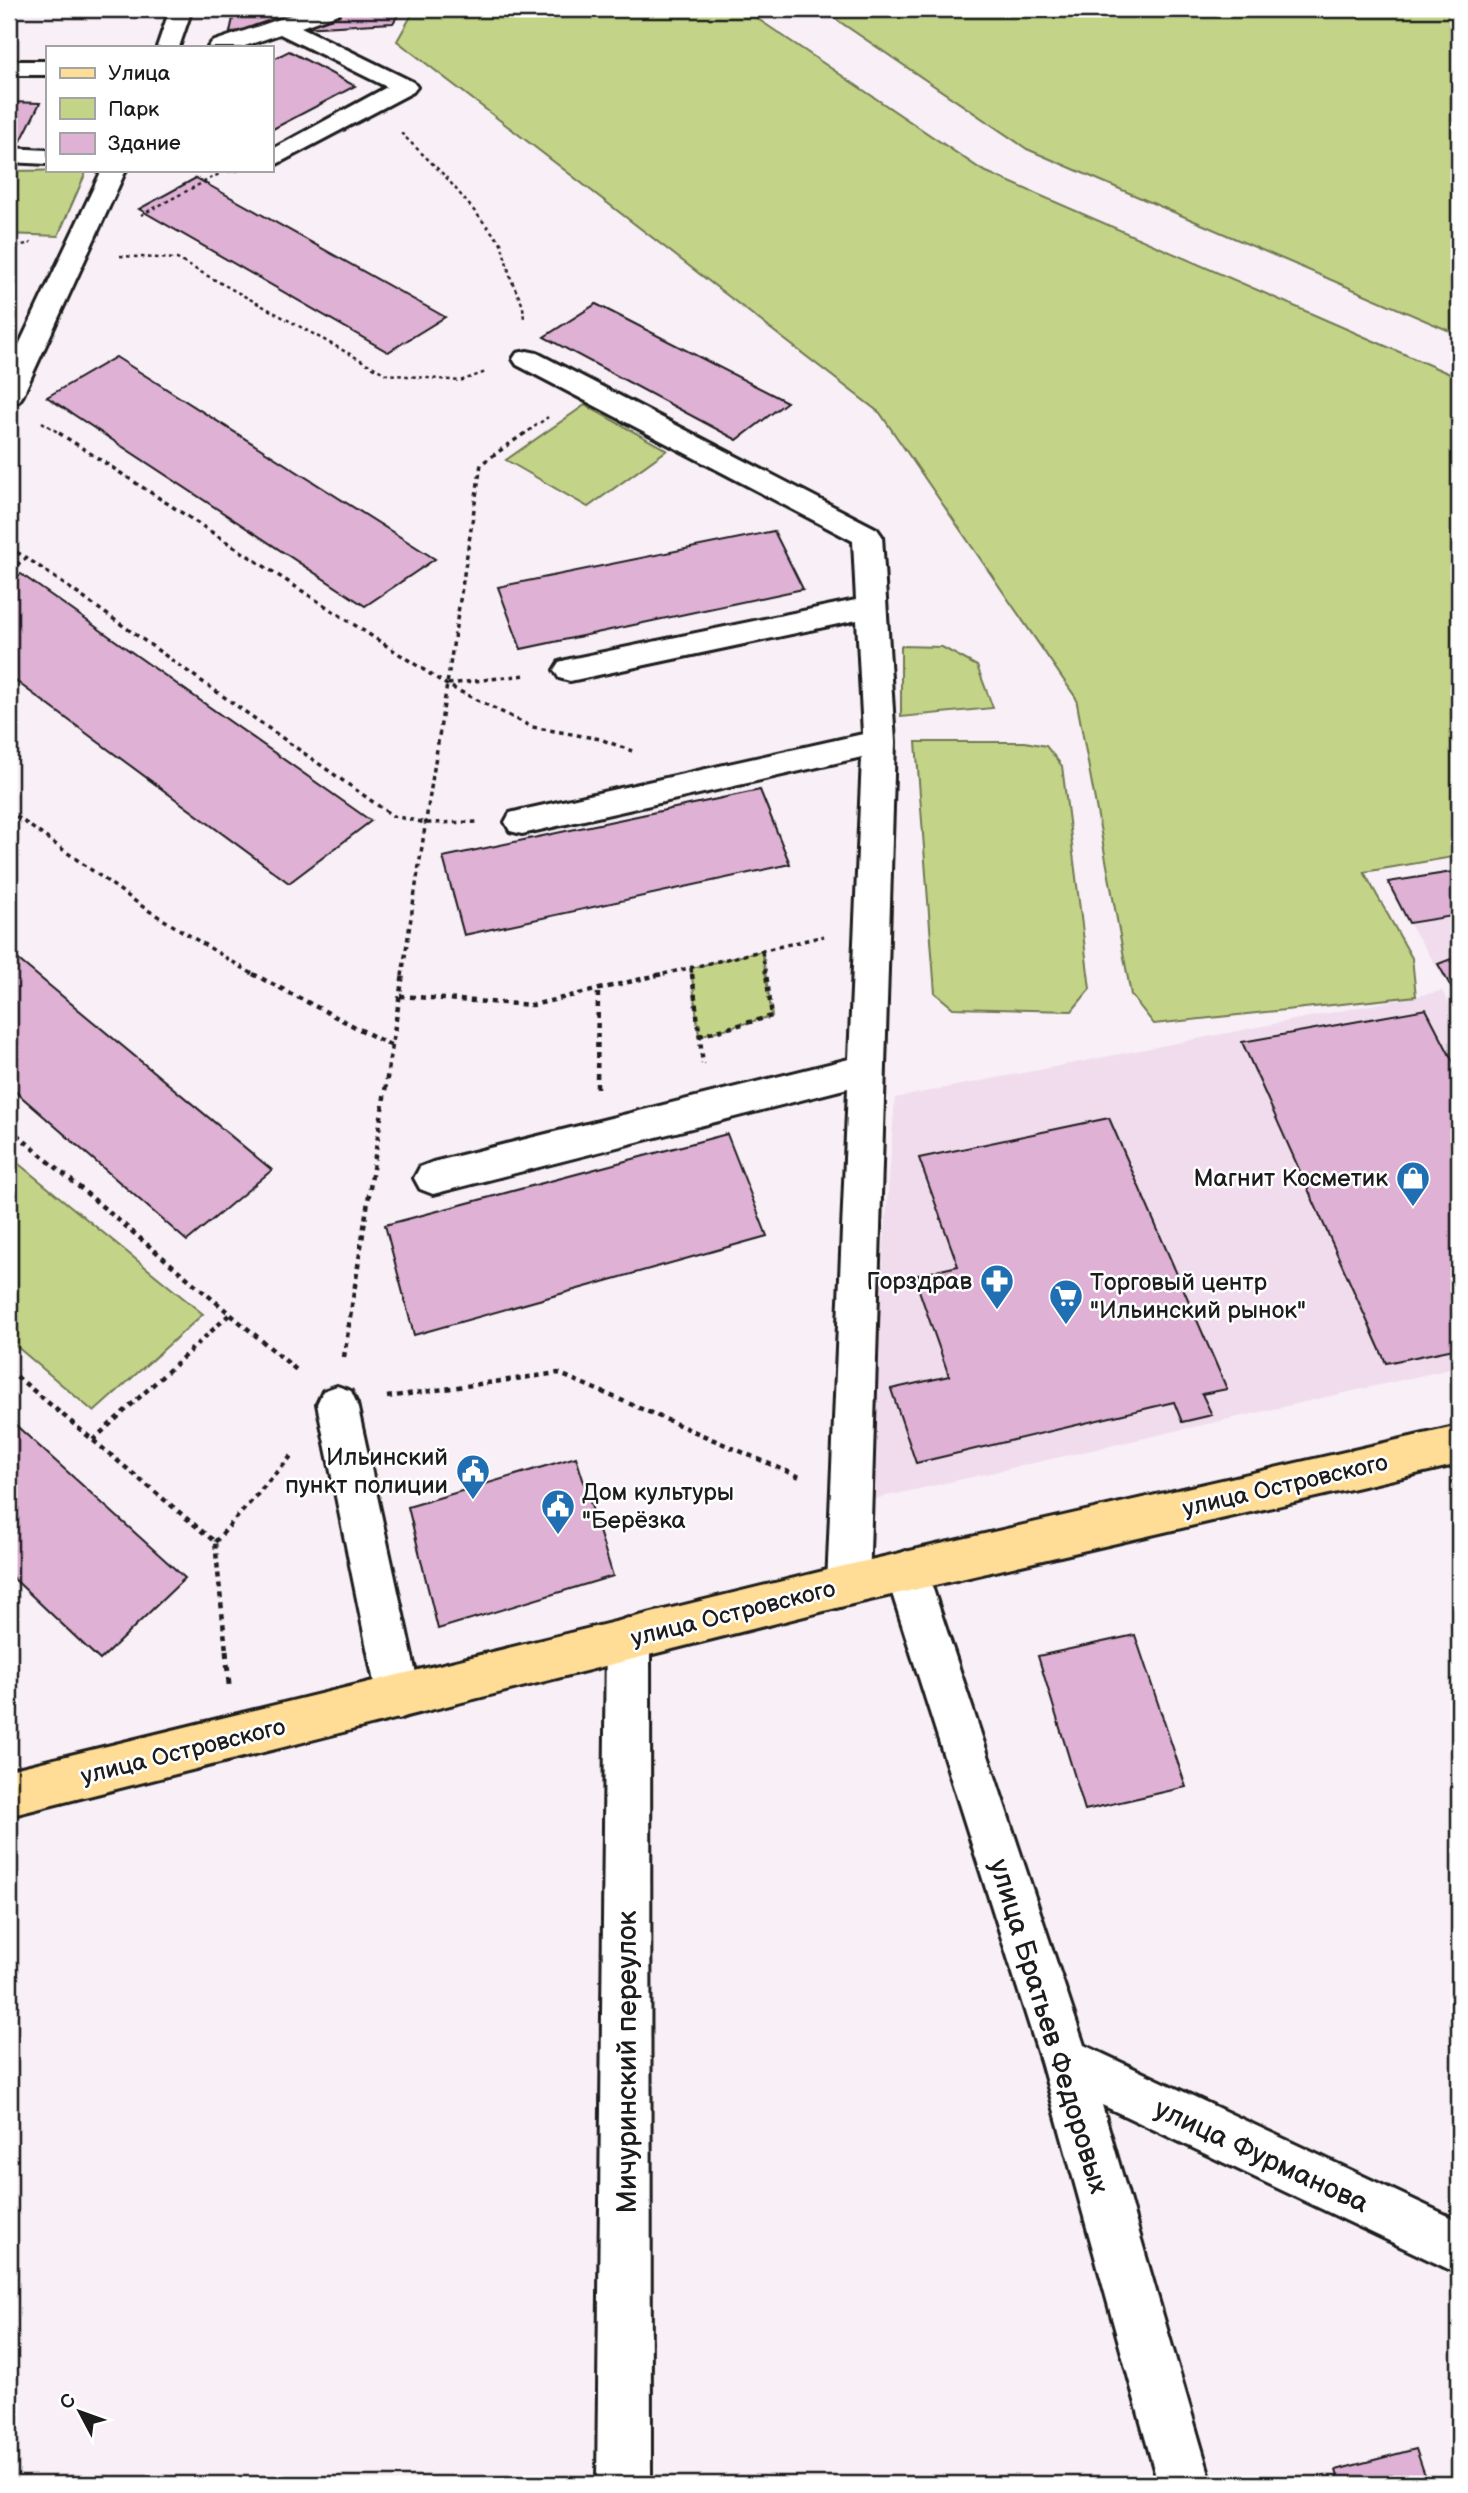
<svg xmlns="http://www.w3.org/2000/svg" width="1468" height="2493" font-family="'Balsamiq Sans',sans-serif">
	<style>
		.built { fill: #f0dced }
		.green { fill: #c3d489; stroke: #707852; stroke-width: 2 }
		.building { fill: #deb1d5; stroke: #1c1c1c; stroke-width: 2 }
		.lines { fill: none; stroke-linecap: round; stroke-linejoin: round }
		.minor-casing { stroke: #1c1c1c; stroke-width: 6 }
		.major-casing { stroke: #1c1c1c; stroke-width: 6 }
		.path-far3 { stroke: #1c1c1c; stroke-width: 2.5; stroke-dasharray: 3.5 3.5; stroke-linecap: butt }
		.path-far2 { stroke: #1c1c1c; stroke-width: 3.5; stroke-dasharray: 4.5 4.5; stroke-linecap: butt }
		.path-far1 { stroke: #1c1c1c; stroke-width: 4.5; stroke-dasharray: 5 5; stroke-linecap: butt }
		.path { stroke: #1c1c1c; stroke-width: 5; stroke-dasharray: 7 7; stroke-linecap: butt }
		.minor { fill: #fff; fill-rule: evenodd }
		.major { fill: #ffdd96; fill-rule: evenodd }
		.labels { text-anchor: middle; stroke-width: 5; stroke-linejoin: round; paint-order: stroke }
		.poi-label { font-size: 24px; fill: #1c1c1c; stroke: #fff; text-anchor: end }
		.street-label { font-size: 24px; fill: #1c1c1c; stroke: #fff }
		.near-street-label { font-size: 28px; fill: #1c1c1c; stroke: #fff }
	</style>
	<rect width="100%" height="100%" fill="#f8eff7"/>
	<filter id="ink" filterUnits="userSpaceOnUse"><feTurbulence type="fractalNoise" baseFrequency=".0143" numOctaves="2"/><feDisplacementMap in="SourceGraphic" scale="14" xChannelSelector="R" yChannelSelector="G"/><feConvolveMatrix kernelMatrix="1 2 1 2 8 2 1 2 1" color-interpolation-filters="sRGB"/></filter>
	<g filter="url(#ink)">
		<!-- built -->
		<g class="built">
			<polygon points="1459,870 1459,1001 1409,923 1388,882"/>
			<polygon points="1442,991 1459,1021 1459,1367 865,1501 895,1098"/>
		</g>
		<!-- green -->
		<g class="green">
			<polygon points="415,9 743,9 982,170 1459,378 1459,856 1364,872 1412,958 1416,996 1154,1024 1131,995 1076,698 880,413 397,41"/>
			<polygon points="821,9 1459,9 1459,335 1027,149"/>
			<polygon points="87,170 58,236 9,234 9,171"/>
			<polygon points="585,405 667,450 588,507 506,460"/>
			<polygon points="901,646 942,647 977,666 993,708 901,717"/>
			<polygon points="916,742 1025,742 1046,746 1062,766 1090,989 1072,1011 953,1008 935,993"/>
			<polygon points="762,951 772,1016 699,1036 691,968"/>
			<polygon points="9,1156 203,1314 94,1412 9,1340"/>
		</g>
		<!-- building -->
		<g class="building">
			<polygon points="235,9 402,9 393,23 230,32"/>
			<polygon points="289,51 355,86 271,130 271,60"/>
			<polygon points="9,102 40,103 21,141 9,140"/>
			<polygon points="196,178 445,317 388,352 139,209"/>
			<polygon points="596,304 787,402 737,440 544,337"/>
			<polygon points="116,357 435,559 365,606 47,397"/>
			<polygon points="774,531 803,589 521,649 498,587"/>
			<polygon points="21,574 371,821 289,883 9,676 9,582"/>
			<polygon points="760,790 790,864 464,935 443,857"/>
			<polygon points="1459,871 1459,915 1409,923 1388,882"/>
			<polygon points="9,952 272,1170 187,1241 9,1086"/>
			<polygon points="1459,956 1459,1001 1438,964"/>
			<polygon points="1426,1009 1459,1073 1459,1348 1386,1363 1242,1042"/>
			<polygon points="1109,1118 1227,1389 1202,1394 1212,1415 1182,1422 1174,1402 916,1463 891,1389 949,1376 914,1276 958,1266 919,1158"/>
			<polygon points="727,1134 767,1236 414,1335 385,1225"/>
			<polygon points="9,1419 185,1578 100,1660 9,1574"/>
			<polygon points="576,1457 613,1576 438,1629 408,1507"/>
			<polygon points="1135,1635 1186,1787 1085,1810 1038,1656"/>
			<polygon points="1416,2449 1428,2484 1340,2484 1336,2470"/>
		</g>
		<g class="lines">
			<!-- minor casing -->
			<g class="minor-casing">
				<g id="minor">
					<polygon points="170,9 192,9 179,47 157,47"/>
					<polygon points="309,9 341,9 338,14 301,27 413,82 417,87 413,92 271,167 271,150 387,87 280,34 242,47 208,47 212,42"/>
					<rect x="9" y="61" width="38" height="14"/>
					<polygon points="9,148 47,150 47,164 9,162"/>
					<polygon points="102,170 126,170 23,395 19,401 9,403 9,366"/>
					<polygon points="527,351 537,353 877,529 882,536 895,742 869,1585 863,1599 848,1605 833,1599 827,1585 848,1088 433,1194 420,1189 414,1178 420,1167 433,1162 849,1059 862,757 522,834 510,831 505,822 510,813 522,810 863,734 857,620 570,681 559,678 554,670 559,662 570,659 856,600 853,541 517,365 513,359 517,353"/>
					<polygon points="337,1386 351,1391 357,1404 421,1697 415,1712 399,1719 383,1712 377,1697 317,1404 323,1391"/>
					<polygon points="906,1551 921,1557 927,1571 1084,2045 1459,2221 1459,2274 1102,2105 1212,2484 1158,2484 1041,2062 885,1571 891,1557"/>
					<polygon points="628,1618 643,1624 650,1639 651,2484 597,2484 606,1639 613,1624"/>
				</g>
			</g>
			<!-- major casing -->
			<g class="major-casing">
				<polygon id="major" points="1459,1426 1459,1464 848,1605 9,1816 9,1770 848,1565"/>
			</g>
			<!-- path-far3 -->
			<g class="path-far3">
				<polyline points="401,133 445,176 501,243 511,279 523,306 524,320"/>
				<polyline points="141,215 223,172 240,170"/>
				<polyline points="9,248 31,243"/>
				<polyline points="120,256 177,259 386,374 460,381 486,372"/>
				<polyline points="42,422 62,435"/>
				<polyline points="523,435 548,417"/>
			</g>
			<!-- path-far2 -->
			<g class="path-far2">
				<polyline points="59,433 447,685 532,727 600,739 632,751"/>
				<polyline points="9,548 27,558"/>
				<polyline points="9,570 27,558 393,816 426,823 479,822"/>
				<polyline points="448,684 526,675"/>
				<polyline points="9,811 146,909 256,976"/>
				<polyline points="762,951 766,976"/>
				<polyline points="691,968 692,976"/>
				<polyline points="402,976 481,464 525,433"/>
				<polyline points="655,976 824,936"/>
			</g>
			<!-- path-far1 -->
			<g class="path-far1">
				<polyline points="253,974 392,1046"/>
				<polyline points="692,974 703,1064"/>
				<polyline points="400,996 533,1005 662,974"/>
				<polyline points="699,1036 772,1016 766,974"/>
				<polyline points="597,1088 598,990"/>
				<polyline points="9,1128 299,1372"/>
				<polyline points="344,1357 403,974"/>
				<polyline points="9,1370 215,1542 226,1651"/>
				<polyline points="387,1397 558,1373 800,1477"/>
				<polyline points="93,1440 230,1314"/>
				<polyline points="215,1542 293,1454"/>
			</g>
			<!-- path -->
			<polyline class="path" points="226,1650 229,1685"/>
			<!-- minor -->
			<use href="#minor" class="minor"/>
			<!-- major -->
			<use href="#major" class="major"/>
		</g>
	</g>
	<!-- icons -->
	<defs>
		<g id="shop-pin" transform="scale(1.75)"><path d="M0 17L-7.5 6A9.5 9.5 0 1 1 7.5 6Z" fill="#1f6fb2" stroke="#fff"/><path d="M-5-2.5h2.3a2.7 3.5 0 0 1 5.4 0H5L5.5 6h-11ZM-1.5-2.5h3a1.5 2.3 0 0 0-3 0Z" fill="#fff"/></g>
		<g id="pharmacy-pin" transform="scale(1.75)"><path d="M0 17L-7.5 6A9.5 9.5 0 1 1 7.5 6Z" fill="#1f6fb2" stroke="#fff"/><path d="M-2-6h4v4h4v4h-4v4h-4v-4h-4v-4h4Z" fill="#fff"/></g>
		<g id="supermarket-pin" transform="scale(1.75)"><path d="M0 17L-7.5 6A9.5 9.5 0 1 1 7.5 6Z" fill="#1f6fb2" stroke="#fff"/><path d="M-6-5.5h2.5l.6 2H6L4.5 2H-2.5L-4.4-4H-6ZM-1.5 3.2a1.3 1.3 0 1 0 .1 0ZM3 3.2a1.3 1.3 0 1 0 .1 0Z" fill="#fff"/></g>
		<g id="civic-pin" transform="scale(1.75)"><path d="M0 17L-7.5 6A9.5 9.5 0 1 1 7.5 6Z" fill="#1f6fb2" stroke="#fff"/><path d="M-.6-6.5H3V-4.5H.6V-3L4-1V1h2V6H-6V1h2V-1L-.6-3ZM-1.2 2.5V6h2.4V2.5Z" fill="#fff"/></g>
	</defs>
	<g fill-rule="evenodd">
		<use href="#shop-pin" x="1413" y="1178"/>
		<use href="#pharmacy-pin" x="997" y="1281"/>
		<use href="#supermarket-pin" x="1066" y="1296"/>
		<use href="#civic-pin" x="473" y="1471"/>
		<use href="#civic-pin" x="558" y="1506"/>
	</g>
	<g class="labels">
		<!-- poi labels -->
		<g class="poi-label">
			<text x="1388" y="1186">Магнит Косметик</text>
			<text x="972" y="1289">Горздрав</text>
			<text x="1090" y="1290" text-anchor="start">Торговый центр<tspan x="1090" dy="28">"Ильинский рынок"</tspan></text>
			<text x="448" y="1465">Ильинский<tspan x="448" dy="28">пункт полиции</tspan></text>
			<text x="582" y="1500" text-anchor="start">Дом культуры<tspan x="582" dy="28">"Берёзка</tspan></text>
		</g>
		<!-- street labels -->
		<g class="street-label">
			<text transform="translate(1285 1485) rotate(-13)" y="8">улица Островского</text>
			<text transform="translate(733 1613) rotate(-14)" y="8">улица Островского</text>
			<text transform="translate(183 1751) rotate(-14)" y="8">улица Островского</text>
		</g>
		<!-- near-street labels -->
		<g class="near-street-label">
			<text transform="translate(1050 2026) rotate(73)" y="10">улица Братьев Федоровых</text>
			<text transform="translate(626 2062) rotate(-90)" y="10">Мичуринский переулок</text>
			<text transform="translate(1262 2155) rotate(25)" y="10">улица Фурманова</text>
		</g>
	</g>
	<!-- margin -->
	<rect width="1468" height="2493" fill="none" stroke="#fff" stroke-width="35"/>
	<rect x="18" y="18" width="1433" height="2458" fill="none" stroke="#1c1c1c" stroke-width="2.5" filter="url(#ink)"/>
	<!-- legend -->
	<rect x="46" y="46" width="228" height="126" fill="#ffffff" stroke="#a4a4a4" stroke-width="2"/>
	<rect x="60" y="68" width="35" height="10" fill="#ffdd96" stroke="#a4a4a4" stroke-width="2"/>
	<text x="108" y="80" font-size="21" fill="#1c1c1c">Улица</text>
	<rect x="60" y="98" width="35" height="21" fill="#c3d489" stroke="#a4a4a4" stroke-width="2"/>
	<text x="108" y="116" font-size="21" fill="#1c1c1c">Парк</text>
	<rect x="60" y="133" width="35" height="21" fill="#deb1d5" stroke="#a4a4a4" stroke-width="2"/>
	<text x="108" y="150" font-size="21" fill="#1c1c1c">Здание</text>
	<!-- north arrow -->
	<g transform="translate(80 2412) rotate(311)" stroke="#ffffff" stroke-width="5" paint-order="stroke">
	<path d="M0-5L12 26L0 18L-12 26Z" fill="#1c1c1c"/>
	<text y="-10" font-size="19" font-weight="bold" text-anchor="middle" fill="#1c1c1c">С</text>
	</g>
</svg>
